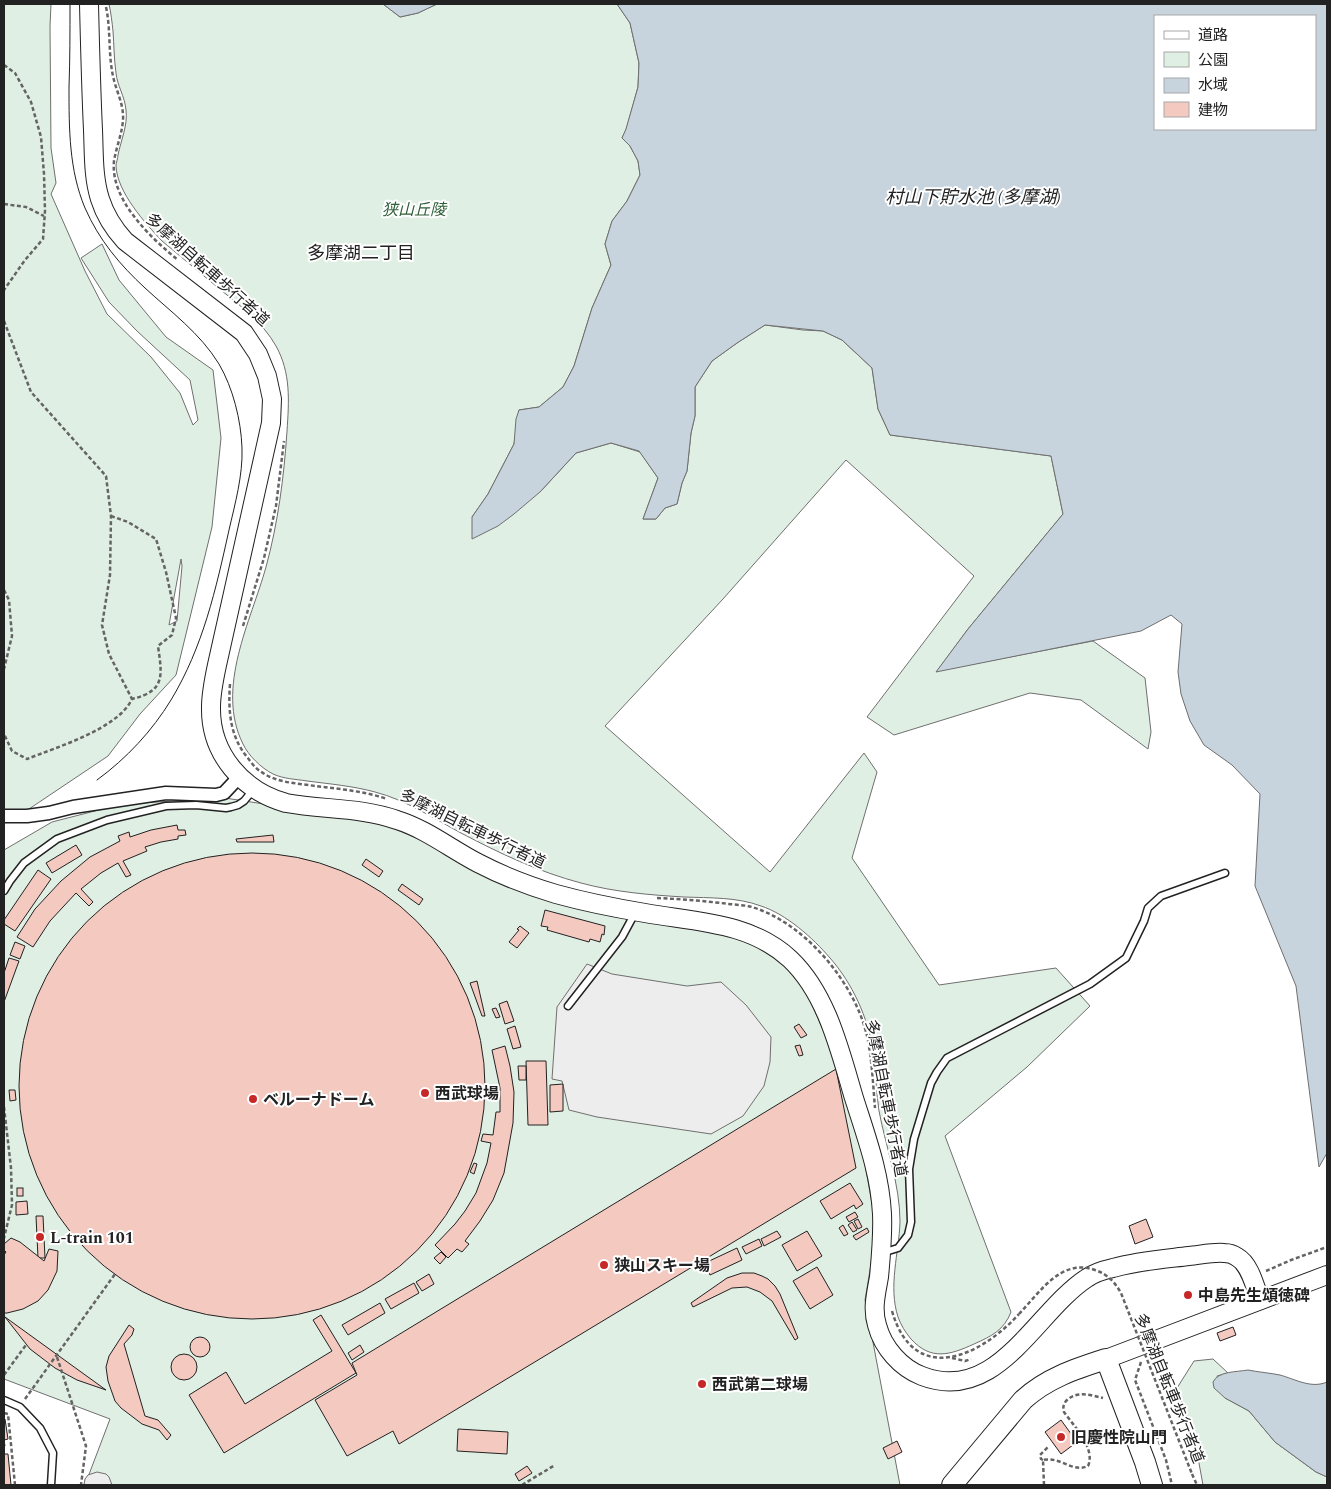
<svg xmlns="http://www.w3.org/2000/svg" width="1331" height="1489" font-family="Spectral,'Noto Sans JP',serif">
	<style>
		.green { fill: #e0efe3; stroke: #6f6f6f; fill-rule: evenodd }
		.parking { fill: #ededed; stroke: #6f6f6f }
		.water { fill: #c7d3dd; stroke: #6f6f6f; fill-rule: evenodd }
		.building { fill: #f3c9c0; stroke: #222 }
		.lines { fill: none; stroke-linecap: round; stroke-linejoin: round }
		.lane-casing { stroke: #222; stroke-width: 9 }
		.street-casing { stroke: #222; stroke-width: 15 }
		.secondary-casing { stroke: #222; stroke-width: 20 }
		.primary-casing { stroke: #222; stroke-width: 22 }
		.path { stroke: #646464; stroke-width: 2.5; stroke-dasharray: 4 2.5; stroke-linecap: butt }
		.lane { stroke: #fff; stroke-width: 6 }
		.street { stroke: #fff; stroke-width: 12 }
		.secondary { stroke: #fff; stroke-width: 18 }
		.primary { stroke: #fff; stroke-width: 20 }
		.tram { stroke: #222; stroke-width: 1 }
		.path-bridge { stroke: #646464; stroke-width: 2.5; stroke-dasharray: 4 2.5; stroke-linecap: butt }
		.poi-dot { fill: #c62828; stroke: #fff; stroke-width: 2 }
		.labels { text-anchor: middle; stroke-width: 4; stroke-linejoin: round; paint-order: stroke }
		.park-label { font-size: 16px; font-style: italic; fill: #2f5e38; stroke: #fff }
		.street-label { font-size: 16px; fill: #222; stroke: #fff }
		.poi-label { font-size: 16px; font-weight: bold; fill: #222; stroke: #fff; text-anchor: start }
		.water-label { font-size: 18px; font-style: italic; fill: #222; stroke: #fff }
		.neighbourhood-label { font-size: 18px; fill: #222; stroke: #fff }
	</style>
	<rect width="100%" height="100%" fill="#fff"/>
	<!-- green -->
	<g class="green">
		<path d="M4 4H51L50 26 51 148 56 183 51 194 85 271 107 314 151 357 180 393 193 425 198 420 190 380 137 331 109 302 81 258 102 244 119 280 166 337 213 370 221 438 212 527 176 675 140 714 108 756 26 811 4 821ZM181 559 182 566 177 621 169 625Z"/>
		<path d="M109 4H383L400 17 418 13 437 4H617L630 23 639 63 638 87 626 130 622 138 630 146 638 161 640 175 627 201 612 221 605 244 611 265 592 308 574 366 563 387 539 407 519 410 514 444 488 494 472 517 540 492 576 453 611 443 640 452 658 478 643 519H656L665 508 677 504 682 483 687 471 691 433 695 416V387L712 361 737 343 765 325 803 330 823 331 842 340 872 368 878 409 890 435 1051 456 1063 514 968 629 937 671 1093 641 1145 678 1151 732 1148 749 1081 700 1030 693 894 735 867 717 974 576 846 460 723 599 605 726 770 872 864 753 877 772 852 858 939 985 1056 968 1090 1006 1027 1067 945 1136 1011 1312C1004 1330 992 1336 974 1344 950 1355 931 1361 911 1339 905 1332 901 1325 898 1317 888 1286 899 1253 900 1222 900 1184 886 1148 879 1111 876 1091 876 1071 873 1051 868 1017 852 983 830 958 813 938 786 914 761 906 737 897 710 898 684 897 650 895 614 892 581 883 539 872 499 853 461 833 433 818 406 800 375 792 353 786 330 784 307 781 295 779 284 779 273 774 261 768 248 755 243 744 215 688 251 621 266 567 278 523 284 477 287 431 289 401 291 373 276 346 263 323 242 307 222 291 202 274 182 258 162 241 145 223 117 192 116 166 116 163 118 158 118 155 121 140 128 125 126 110 125 97 117 85 116 73 114 59 114 45 113 31 112 22 111 13 109 4Z"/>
		<polygon points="225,798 290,808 366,817 428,843 487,875 727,935 770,952 801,981 830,1045 861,1142 874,1215 872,1258 865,1300 900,1485 85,1485 110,1419 4,1379 4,850 52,822 122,804"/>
		<polygon points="1213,1359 1228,1373 1217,1376 1225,1398 1249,1411 1275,1442 1316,1472 1327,1477 1327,1485 1203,1485 1194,1436 1177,1388 1194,1361"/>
	</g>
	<!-- parking -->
	<g class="parking">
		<polygon points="587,964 612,974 687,986 721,982 746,1005 771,1037 770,1062 764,1086 743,1116 711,1134 597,1117 569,1110 562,1081 552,1079 557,1007"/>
		<polygon points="97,1472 106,1474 109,1477 112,1485 84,1485 85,1479 88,1475"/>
	</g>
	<!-- water -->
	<g class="water">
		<polygon points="383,4 437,4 418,13 400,17"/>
		<path d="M617 4H1327V1153L1319 1167 1296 986 1255 886 1260 794 1232 765 1204 745 1190 721 1181 694 1178 672 1182 624 1171 615 1141 631 936 672 968 629 1063 514 1051 456 890 435 878 409 872 368 842 340 823 331 765 325 737 343 712 361 695 387V416L691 433 687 471 682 483 677 504 665 508 656 519H643L658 478 639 451 611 443 576 453 540 492 514 514 498 526 472 539V517L488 494 514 444 516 419 519 410 539 407 563 387 574 366 592 308 611 265 605 244 612 221 627 201 640 175 638 161 630 146 622 138 626 129 638 87 639 63 630 23ZM1155 16H1315V129H1155Z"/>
		<path d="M1248 1370C1258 1372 1270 1373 1280 1375 1295 1379 1311 1389 1327 1382V1477L1316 1472 1275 1442 1249 1411 1225 1398 1214 1388 1213 1382C1218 1371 1237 1372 1248 1370Z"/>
	</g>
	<!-- building -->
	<g class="building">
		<polygon points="177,825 178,830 185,830 186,835 178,836 178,839 161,842 145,847 147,851 123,861 131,875 126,877 118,863 101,873 81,889 93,902 89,906 76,893 50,921 33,947 17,937 35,909 61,881 90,857 120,841 118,836 129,832 130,837 151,830"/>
		<polygon points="273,835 274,842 237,842 236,839"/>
		<polygon points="76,845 82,855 52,873 46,863"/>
		<circle cx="252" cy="1086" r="233"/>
		<polygon points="366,859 383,871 379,877 362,865"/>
		<polygon points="38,870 51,879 15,931 4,924 4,920"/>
		<polygon points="402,884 423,899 419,905 398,890"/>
		<polygon points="545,910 605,926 604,935 602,934 600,942 590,939 589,942 547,930 548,927 541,926"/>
		<polygon points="520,926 529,933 517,948 509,942 519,930 517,929"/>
		<polygon points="15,942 25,946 20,959 10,955"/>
		<polygon points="9,958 19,961 4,1002 4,973"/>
		<polygon points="477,981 485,1016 482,1016 470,983"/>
		<polygon points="507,1001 514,1021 505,1024 499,1004"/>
		<polygon points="496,1008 500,1017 496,1018 492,1009"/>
		<polygon points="799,1024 807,1035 801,1038 794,1027"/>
		<polygon points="515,1026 521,1047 513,1049 507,1029"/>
		<polygon points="800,1045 803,1055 799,1056 795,1046"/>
		<polygon points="505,1046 510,1066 514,1092 513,1123 504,1173 493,1200 480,1221 465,1241 469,1244 462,1252 457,1249 448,1258 435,1245 455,1224 465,1211 476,1193 487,1163 491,1143 481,1141 483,1134 493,1135 496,1112 500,1112 500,1088 492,1050"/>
		<polygon points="526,1061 546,1061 548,1125 528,1125"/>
		<polygon points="518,1066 526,1066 526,1080 519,1080"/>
		<polygon points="836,1069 856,1168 399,1444 393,1431 347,1456 315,1400 357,1375 352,1363"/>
		<polygon points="563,1084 563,1111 550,1112 550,1085"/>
		<polygon points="9,1090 15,1090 16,1100 10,1101"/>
		<polygon points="474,1163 477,1164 474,1174 470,1172"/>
		<polygon points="850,1183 863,1204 856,1209 854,1205 831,1219 820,1201"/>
		<rect x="17" y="1188" width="6" height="8"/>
		<polygon points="27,1201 28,1214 16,1215 16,1202"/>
		<polygon points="855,1212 858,1217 849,1222 846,1217"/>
		<polygon points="36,1216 43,1216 45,1258 38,1258"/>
		<polygon points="858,1219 862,1227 858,1229 854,1221"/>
		<polygon points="1146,1219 1153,1237 1135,1244 1129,1226"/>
		<polygon points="852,1222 857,1230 853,1232 848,1225"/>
		<polygon points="843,1225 848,1234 844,1236 839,1228"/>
		<polygon points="867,1228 869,1232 856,1240 853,1236"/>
		<polygon points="777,1231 781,1237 764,1246 761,1239"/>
		<polygon points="807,1231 822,1256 797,1271 782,1245"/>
		<polygon points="11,1238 20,1242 44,1261 49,1249 58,1251 57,1271 48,1290 38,1301 23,1309 7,1313 4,1313 4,1255 6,1252 4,1250 4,1244"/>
		<polygon points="759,1239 762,1246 746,1254 742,1247"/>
		<polygon points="737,1248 742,1260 710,1275 705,1263"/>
		<polygon points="441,1252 446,1257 440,1264 434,1258"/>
		<polygon points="817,1267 833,1295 810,1309 793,1281"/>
		<polygon points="742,1273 754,1273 762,1276 768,1279 775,1286 780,1294 798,1338 795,1340 772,1301 760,1292 747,1287 732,1288 693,1307 691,1303 727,1278"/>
		<polygon points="429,1274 434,1284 422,1291 416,1282"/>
		<polygon points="414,1283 419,1293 391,1309 385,1299"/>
		<polygon points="380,1303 385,1313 348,1335 342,1325"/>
		<polygon points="321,1315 356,1373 224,1453 189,1395 226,1372 245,1404 332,1351 313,1320"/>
		<polygon points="5,1317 106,1390 77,1380 55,1368 30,1349"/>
		<polygon points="129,1325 134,1329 132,1335 124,1344 145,1416 158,1420 171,1435 167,1440 159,1430 142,1424 121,1408 115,1401 108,1381 106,1367 109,1356"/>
		<polygon points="1233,1327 1236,1335 1220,1341 1217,1333"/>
		<circle cx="200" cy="1347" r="10"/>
		<polygon points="360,1345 364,1352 352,1360 348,1353"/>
		<circle cx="184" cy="1367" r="13"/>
		<polygon points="4,1419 5,1419 8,1439 4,1440 5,1446 4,1446"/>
		<polygon points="1061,1420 1077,1442 1061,1454 1045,1432"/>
		<polygon points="458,1429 508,1432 507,1454 457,1451"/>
		<polygon points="897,1441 902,1452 888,1459 883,1448"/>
		<polygon points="4,1454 8,1454 11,1485 4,1485"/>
		<polygon points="527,1466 532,1473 519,1481 515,1474"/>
	</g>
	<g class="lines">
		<!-- lane casing -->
		<g class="lane-casing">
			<g id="lane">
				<polyline points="4,891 10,881 24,863 57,839 107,820 166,806 196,805 226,808 231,807 238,805 244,801 253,790"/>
				<polyline points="568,1006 622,937 635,913"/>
				<polyline points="882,1253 898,1248 908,1235 911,1222 909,1169 914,1139 931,1083 937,1072 947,1058 1090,984 1126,958 1144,921 1148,908 1161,896 1225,873"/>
				<polyline points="4,1400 20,1407 40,1428 53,1453 51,1485"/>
			</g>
		</g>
		<!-- street casing -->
		<g class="street-casing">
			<polyline id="street" points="4,816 27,816 49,813 73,807 166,793 216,795 224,793 239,777"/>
		</g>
		<!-- secondary casing -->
		<g class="secondary-casing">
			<g id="secondary">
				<path d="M89 4C90 46 91 88 93 130 94 153 93 177 100 199 105 215 114 229 125 241L244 333 258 354 267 376 272 399 271 423 217 665C214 679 211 693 211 707 210 754 243 791 286 803 324 810 360 807 397 820 426 829 451 849 478 863 503 876 529 886 556 894 585 902 615 908 645 913 696 922 750 922 790 959 827 994 840 1051 854 1098 866 1136 880 1173 882 1214 883 1235 881 1256 879 1277 876 1294 872 1309 877 1325 883 1348 901 1368 922 1376 997 1405 1035 1312 1087 1278 1094 1273 1104 1270 1113 1268 1137 1261 1164 1259 1189 1256 1200 1255 1213 1252 1224 1253 1229 1253 1233 1254 1237 1257 1250 1264 1255 1287 1260 1300"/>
				<polyline points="1106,1359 1327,1275"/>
			</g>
		</g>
		<!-- primary casing -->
		<g class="primary-casing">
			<path id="primary" d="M952 1485 1023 1400C1047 1378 1075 1369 1106 1359L1145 1462 1152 1485"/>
		</g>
		<!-- path -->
		<g class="path">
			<path d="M106 7C111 30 108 53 113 76 116 91 124 104 123 120 122 134 116 148 114 161 110 200 151 238 178 260"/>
			<polyline points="4,65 15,73 31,102 41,137 44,174 45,211 43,239 25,260 4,290"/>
			<polyline points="4,204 26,207 44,216"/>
			<path d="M4 321 31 392 106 476 111 516 110 575 102 625 109 654 132 699C118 729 57 747 27 759L12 751 4 734"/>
			<path d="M111 516 128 522 156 539 166 572 176 618 172 635 158 646C162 675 166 691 132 699"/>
			<polyline points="4,590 9,600 12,636 4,669"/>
			<polyline points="243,626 264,558 276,506 284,441"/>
			<path d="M230 684C228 711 230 736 247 757 251 762 255 768 260 771 276 783 296 783 315 786 339 789 364 791 387 799"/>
			<path d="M657 898C681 899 705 901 729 904 737 905 745 905 752 907 805 923 855 983 867 1036 872 1059 873 1084 875 1108"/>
			<polyline points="4,1107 11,1168 12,1205 4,1238"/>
			<polyline points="1266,1271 1291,1260 1327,1247"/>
			<path d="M892 1311C914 1387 980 1357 1019 1314"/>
			<polyline points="57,1357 86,1446 81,1485"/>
			<polyline points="952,1358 965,1361 971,1359"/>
			<polyline points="1141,1362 1135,1380 1166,1460 1172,1485"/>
			<polyline points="4,1375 26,1345"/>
			<polyline points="25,1399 115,1274"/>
			<polyline points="4,1413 8,1414 15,1485"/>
			<polyline points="1043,1460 1041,1459 1040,1455 1049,1446"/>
			<polyline points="1192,1474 1197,1485"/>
			<polyline points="522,1485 555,1465"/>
			<path d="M1044 1485 1043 1460C1060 1456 1072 1473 1088 1466 1096 1449 1074 1426 1064 1412 1063 1407 1063 1405 1066 1401 1077 1390 1090 1395 1103 1398"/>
		</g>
		<!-- lane -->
		<use href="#lane" class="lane"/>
		<!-- street -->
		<use href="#street" class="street"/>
		<!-- secondary -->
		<use href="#secondary" class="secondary"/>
		<!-- primary -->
		<use href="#primary" class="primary"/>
		<!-- tram -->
		<path class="tram" d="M70 4C70 32 70 59 69 87 69 129 69 170 85 208 99 240 120 265 145 288 171 312 200 333 219 364 233 388 241 420 242 448 243 475 235 504 229 530 216 589 203 647 171 700 152 731 127 758 97 780"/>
		<!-- path-bridge -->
		<path class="path-bridge" d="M1019 1314C1040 1292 1061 1258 1095 1270 1107 1274 1115 1282 1121 1293L1192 1474"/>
	</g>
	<!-- markers -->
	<g class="poi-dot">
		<circle cx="425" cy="1093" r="5"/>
		<circle cx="253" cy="1099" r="5"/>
		<circle cx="40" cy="1237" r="5"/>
		<circle cx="604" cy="1265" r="5"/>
		<circle cx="1188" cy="1295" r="5"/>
		<circle cx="702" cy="1384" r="5"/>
		<circle cx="1061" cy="1437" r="5"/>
	</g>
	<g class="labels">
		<!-- park labels -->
		<g class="park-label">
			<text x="414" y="215">狭山丘陵</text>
		</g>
		<!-- street labels -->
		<g class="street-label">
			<text transform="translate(208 269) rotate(42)" y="6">多摩湖自転車歩行者道</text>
			<text transform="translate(473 828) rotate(26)" y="6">多摩湖自転車歩行者道</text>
			<text transform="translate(887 1098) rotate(79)" y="6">多摩湖自転車歩行者道</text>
			<text transform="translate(1170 1388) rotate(68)" y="6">多摩湖自転車歩行者道</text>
		</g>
		<!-- poi labels -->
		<g class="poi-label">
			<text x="435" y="1099">西武球場</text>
			<text x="263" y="1105">ベルーナドーム</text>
			<text x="50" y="1243">L-train 101</text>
			<text x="614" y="1271">狭山スキー場</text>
			<text x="1198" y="1301">中島先生頌徳碑</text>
			<text x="712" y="1390">西武第二球場</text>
			<text x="1071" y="1443">旧慶性院山門</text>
		</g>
		<!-- water labels -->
		<g class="water-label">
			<text x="973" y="203">村山下貯水池 (多摩湖)</text>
		</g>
		<!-- neighbourhood labels -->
		<g class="neighbourhood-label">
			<text x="361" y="259">多摩湖二丁目</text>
		</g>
	</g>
	<!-- border -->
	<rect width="1331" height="1489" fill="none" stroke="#222222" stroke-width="10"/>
	<!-- legend -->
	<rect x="1154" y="15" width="162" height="115" fill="#ffffff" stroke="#a7a7a7"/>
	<rect x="1164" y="31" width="25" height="8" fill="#ffffff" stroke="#a7a7a7"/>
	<text x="1198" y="40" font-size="15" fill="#222222">道路</text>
	<rect x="1164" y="52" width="25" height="15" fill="#e0efe3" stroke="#a7a7a7"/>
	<text x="1198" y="65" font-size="15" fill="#222222">公園</text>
	<rect x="1164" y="78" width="25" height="15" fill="#c7d3dd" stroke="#a7a7a7"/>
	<text x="1198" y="90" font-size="15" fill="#222222">水域</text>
	<rect x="1164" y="102" width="25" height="15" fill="#f3c9c0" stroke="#a7a7a7"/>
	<text x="1198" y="115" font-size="15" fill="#222222">建物</text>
</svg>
